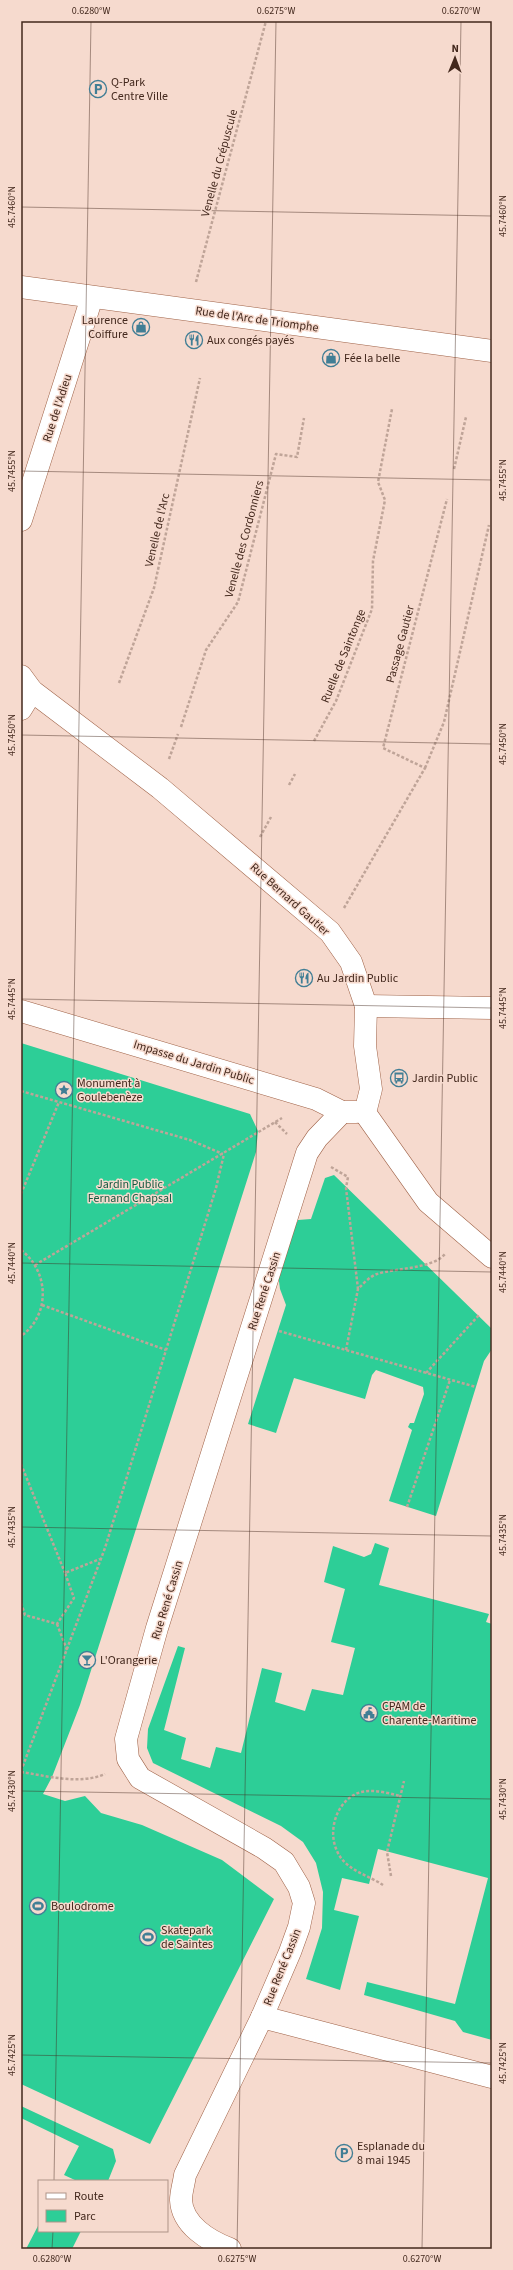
<svg xmlns="http://www.w3.org/2000/svg" width="513" height="2270" font-family="'Source Sans 3',sans-serif">
	<style>
		.green { fill: #2dce97 }
		.lines { fill: none; stroke-linecap: round; stroke-linejoin: round }
		.minor-casing { stroke: #9f6247; stroke-width: 23 }
		.path { stroke: #bfa498; stroke-width: 2.5; stroke-dasharray: 3 2; stroke-linecap: butt }
		.minor { stroke: #fff; stroke-width: 22 }
		.ticks { fill: none; stroke: #43281d; stroke-width: 1; stroke-opacity: 0.45 }
		.labels { text-anchor: middle; stroke-width: 3; stroke-linejoin: round; paint-order: stroke }
		.poi-label { font-size: 12px; fill: #43281d; stroke: #f6dace; text-anchor: start }
		.street-label { font-size: 12px; fill: #43281d; stroke: #f6dace }
		.park-label { font-size: 12px; fill: #145a41; stroke: #f6dace }
		.neatline { fill: none; stroke: #43281d; stroke-width: 1.5 }
		.ticks-label { font-size: 10px; text-anchor: middle; fill: #43281d }
	</style>
	<rect width="100%" height="100%" fill="#f6dace"/>
	<!-- green -->
	<g class="green">
		<polygon points="21,1043 250,1114 258,1131 256,1152 80,1705 52,1777 43,1794 65,1801 85,1796 101,1813 142,1825 222,1860 274,1899 150,2144 21,2084"/>
		<polygon points="334,1175 492,1329 492,1349 484,1361 436,1516 389,1501 412,1430 408,1427 410,1423 414,1423 424,1394 423,1387 376,1370 372,1375 365,1399 294,1378 276,1433 248,1424 286,1305 280,1289 277,1266 298,1220 311,1219 325,1178"/>
		<polygon points="375,1543 389,1548 379,1585 489,1614 486,1622 492,1624 492,2040 463,2032 455,2021 364,1995 367,1982 455,2004 488,1878 378,1849 369,1884 342,1878 334,1910 359,1916 340,1990 306,1979 322,1928 323,1892 316,1863 303,1842 281,1826 153,1763 147,1748 148,1729 178,1646 185,1648 164,1730 186,1738 181,1759 210,1768 216,1747 241,1753 262,1668 282,1673 275,1702 305,1711 312,1689 343,1695 355,1648 331,1642 345,1589 324,1582 333,1546 364,1557 371,1554"/>
		<polygon points="21,2106 113,2149 116,2161 108,2181 77,2181 64,2175 79,2146 21,2118"/>
		<polygon points="39,2224 39,2231 81,2231 72,2249 26,2249"/>
	</g>
	<g class="lines">
		<!-- minor casing -->
		<g class="minor-casing">
			<g id="minor">
				<polyline points="21,287 492,351"/>
				<polyline points="21,520 92,297"/>
				<polyline points="21,676 32,691 160,788 330,932 351,962 366,1006 365,1046 371,1089 365,1113 428,1202 492,1257"/>
				<polyline points="21,709 32,691"/>
				<polyline points="366,1006 492,1008"/>
				<polyline points="21,1011 316,1099 342,1112 356,1112"/>
				<polyline points="262,2017 492,2077"/>
				<path d="M230 2249C209 2241 182 2225 181 2200 181 2192 184 2183 185 2175L262 2017 290 1952 299 1927 304 1903 299 1887 284 1862 264 1848 140 1778 128 1759 126 1739 157 1628 307 1153 317 1138 342 1112"/>
			</g>
		</g>
		<!-- path -->
		<g class="path">
			<polyline points="196,282 266,21"/>
			<polyline points="454,469 466,417"/>
			<polyline points="119,683 154,588 200,378"/>
			<polyline points="181,727 206,650 238,602 276,454 297,457 304,418"/>
			<polyline points="314,741 336,701 372,609 373,561 385,500 378,482 392,409"/>
			<polyline points="169,759 178,734"/>
			<polyline points="425,768 444,722 489,525"/>
			<polyline points="289,785 295,774"/>
			<polyline points="260,837 271,817"/>
			<polyline points="344,908 425,768 383,748 447,499"/>
			<polyline points="21,1091 190,1140 223,1154"/>
			<polyline points="275,1122 287,1134"/>
			<polyline points="331,1167 348,1177 346,1188 358,1289"/>
			<polyline points="21,1194 59,1102"/>
			<path d="M21 1250C49 1271 51 1315 21 1336"/>
			<polyline points="35,1265 282,1118"/>
			<polyline points="42,1305 166,1350"/>
			<polyline points="279,1331 476,1387"/>
			<path d="M346 1350 358 1289C363 1284 370 1276 377 1274 396 1268 432 1269 445 1254"/>
			<polyline points="426,1373 479,1315"/>
			<polyline points="21,1464 65,1573"/>
			<polyline points="407,1507 450,1380"/>
			<polyline points="21,1603 25,1615 57,1624 74,1598 65,1573 100,1559"/>
			<polyline points="57,1624 67,1650"/>
			<polyline points="21,1771 105,1548 216,1188 224,1154"/>
			<path d="M21 1772C48 1776 79 1785 105 1774"/>
			<polyline points="391,1876 387,1852 404,1781"/>
			<path d="M383 1885C368 1875 345 1870 337 1851 327 1830 337 1799 361 1792 374 1789 388 1793 400 1796"/>
		</g>
		<!-- minor -->
		<use href="#minor" class="minor"/>
	</g>
	<!-- ticks -->
	<path class="ticks" d="M21 207 492 216M21 471 492 480M21 735 492 744M21 999 492 1008M21 1263 492 1272M21 1527 492 1536M21 1791 492 1799M21 2055 492 2063M54 2181 91 21M52 2249 53 2231M237 2249 276 21M422 2249 461 21"/>
	<!-- icons -->
	<defs>
		<g id="parking-ring" transform="scale(0.9)"><circle r="9.5" fill="#f6dace" stroke="#417e95" stroke-width="1.5"/><path d="M-3.5-5.5H1a3.5 3.5 0 0 1 0 7H-1V5.5H-3.5ZM-1-3.4V-.6H.8a1.4 1.4 0 0 0 0-2.8Z" fill="#417e95"/></g>
		<g id="shop-ring" transform="scale(0.9)"><circle r="9.5" fill="#f6dace" stroke="#417e95" stroke-width="1.5"/><path d="M-5-2.5h2.3a2.7 3.5 0 0 1 5.4 0H5L5.5 6h-11ZM-1.5-2.5h3a1.5 2.3 0 0 0-3 0Z" fill="#417e95"/></g>
		<g id="restaurant-ring" transform="scale(0.9)"><circle r="9.5" fill="#f6dace" stroke="#417e95" stroke-width="1.5"/><path d="M-5-6h1v4h1v-4h1v4h1v-4h1v5L-1.5 .5V6h-2V.5L-5-1ZM5-6V6H3V1.5H1.5Q1.5-4 5-6Z" fill="#417e95"/></g>
		<g id="bus-ring" transform="scale(0.9)"><circle r="9.5" fill="#f6dace" stroke="#417e95" stroke-width="1.5"/><path d="M-5-6H5V4H4V6H2V4H-2V6H-4V4H-5ZM-3.5-4V0h7V-4ZM-3.5 1.2v1.5H-2V1.2ZM2 1.2v1.5H3.5V1.2Z" fill="#417e95"/></g>
		<g id="sight-ring" transform="scale(0.9)"><circle r="9.5" fill="#f6dace" stroke="#417e95" stroke-width="1.5"/><path d="M0-6L1.8-2.2L6-1.7L2.9 1.2L3.7 5.4L0 3.3L-3.7 5.4L-2.9 1.2L-6-1.7L-1.8-2.2Z" fill="#417e95"/></g>
		<g id="bar-ring" transform="scale(0.9)"><circle r="9.5" fill="#f6dace" stroke="#417e95" stroke-width="1.5"/><path d="M-6-5H6L.8 .8V4.5H3.5V6h-7V4.5H-.8V.8Z" fill="#417e95"/></g>
		<g id="civic-ring" transform="scale(0.9)"><circle r="9.5" fill="#f6dace" stroke="#417e95" stroke-width="1.5"/><path d="M-.6-6.5H3V-4.5H.6V-3L4-1V1h2V6H-6V1h2V-1L-.6-3ZM-1.2 2.5V6h2.4V2.5Z" fill="#417e95"/></g>
		<g id="stadium-ring" transform="scale(0.9)"><circle r="9.5" fill="#f6dace" stroke="#417e95" stroke-width="1.5"/><path d="M0-5a6.5 5 0 1 0 0 10a6.5 5 0 1 0 0-10ZM-3.5-1.8h7v3.6h-7Z" fill="#417e95"/></g>
	</defs>
	<g fill-rule="evenodd">
		<use href="#parking-ring" x="98" y="89"/>
		<use href="#shop-ring" x="141" y="327"/>
		<use href="#restaurant-ring" x="194" y="340"/>
		<use href="#shop-ring" x="331" y="358"/>
		<use href="#restaurant-ring" x="304" y="978"/>
		<use href="#bus-ring" x="399" y="1078"/>
		<use href="#sight-ring" x="64" y="1090"/>
		<use href="#bar-ring" x="87" y="1660"/>
		<use href="#civic-ring" x="369" y="1713"/>
		<use href="#stadium-ring" x="38" y="1906"/>
		<use href="#stadium-ring" x="148" y="1937"/>
		<use href="#parking-ring" x="344" y="2153"/>
	</g>
	<g class="labels">
		<!-- poi labels -->
		<g class="poi-label">
			<text x="111" y="86">Q-Park<tspan x="111" dy="14">Centre Ville</tspan></text>
			<text x="128" y="324" text-anchor="end">Laurence<tspan x="128" dy="14">Coiffure</tspan></text>
			<text x="207" y="344">Aux congés payés</text>
			<text x="344" y="362">Fée la belle</text>
			<text x="317" y="982">Au Jardin Public</text>
			<text x="412" y="1082">Jardin Public</text>
			<text x="77" y="1087">Monument à<tspan x="77" dy="14">Goulebenèze</tspan></text>
			<text x="100" y="1664">L'Orangerie</text>
			<text x="382" y="1710">CPAM de<tspan x="382" dy="14">Charente-Maritime</tspan></text>
			<text x="51" y="1910">Boulodrome</text>
			<text x="161" y="1934">Skatepark<tspan x="161" dy="14">de Saintes</tspan></text>
			<text x="357" y="2150">Esplanade du<tspan x="357" dy="14">8 mai 1945</tspan></text>
		</g>
		<!-- street labels -->
		<g class="street-label">
			<text transform="translate(219 163) rotate(-75)" y="4">Venelle du Crépuscule</text>
			<text transform="translate(257 319) rotate(8)" y="4">Rue de l'Arc de Triomphe</text>
			<text transform="translate(57 408) rotate(-72)" y="4">Rue de l'Adieu</text>
			<text transform="translate(157 530) rotate(-77)" y="4">Venelle de l'Arc</text>
			<text transform="translate(244 539) rotate(-75)" y="4">Venelle des Cordonniers</text>
			<text transform="translate(400 644) rotate(-75)" y="4">Passage Gautier</text>
			<text transform="translate(343 656) rotate(-68)" y="4">Ruelle de Saintonge</text>
			<text transform="translate(290 899) rotate(42)" y="4">Rue Bernard Gautier</text>
			<text transform="translate(194 1062) rotate(17)" y="4">Impasse du Jardin Public</text>
			<text transform="translate(264 1291) rotate(-72)" y="4">Rue René Cassin</text>
			<text transform="translate(167 1600) rotate(-73)" y="4">Rue René Cassin</text>
			<text transform="translate(282 1967) rotate(-68)" y="4">Rue René Cassin</text>
		</g>
		<!-- park labels -->
		<g class="park-label">
			<text x="130" y="1188">Jardin Public<tspan x="130" dy="14">Fernand Chapsal</tspan></text>
		</g>
	</g>
	<!-- border -->
	<rect width="513" height="2270" fill="none" stroke="#f6dace" stroke-width="44"/>
	<!-- legend -->
	<rect x="38" y="2180" width="130" height="52" fill="#f6dace" stroke="#ae9387"/>
	<rect x="46" y="2193" width="20" height="6" fill="#ffffff" stroke="#ae9387"/>
	<text x="74" y="2200" font-size="12" fill="#43281d">Route</text>
	<rect x="46" y="2210" width="20" height="12" fill="#2dce97" stroke="#ae9387"/>
	<text x="74" y="2220" font-size="12" fill="#43281d">Parc</text>
	<!-- north arrow -->
	<g transform="translate(455 58) rotate(1)" stroke="#f6dace" stroke-width="3" paint-order="stroke">
	<path d="M0-3L7 15L0 10L-7 15Z" fill="#43281d"/>
	<text y="-6" font-size="11" font-weight="bold" text-anchor="middle" fill="#43281d">N</text>
	</g>
	<rect x="22" y="22" width="469" height="2226" class="neatline"/>
	<g class="ticks-label">
		<text x="91" y="14">0.6280°W</text>
		<text x="276" y="14">0.6275°W</text>
		<text x="461" y="14">0.6270°W</text>
		<text transform="translate(11 207) rotate(-90)" y="4">45.7460°N</text>
		<text transform="translate(502 216) rotate(-90)" y="4">45.7460°N</text>
		<text transform="translate(11 471) rotate(-90)" y="4">45.7455°N</text>
		<text transform="translate(502 480) rotate(-90)" y="4">45.7455°N</text>
		<text transform="translate(11 735) rotate(-90)" y="4">45.7450°N</text>
		<text transform="translate(502 744) rotate(-90)" y="4">45.7450°N</text>
		<text transform="translate(11 999) rotate(-90)" y="4">45.7445°N</text>
		<text transform="translate(502 1008) rotate(-90)" y="4">45.7445°N</text>
		<text transform="translate(11 1263) rotate(-90)" y="4">45.7440°N</text>
		<text transform="translate(502 1272) rotate(-90)" y="4">45.7440°N</text>
		<text transform="translate(11 1527) rotate(-90)" y="4">45.7435°N</text>
		<text transform="translate(502 1535) rotate(-90)" y="4">45.7435°N</text>
		<text transform="translate(11 1791) rotate(-90)" y="4">45.7430°N</text>
		<text transform="translate(502 1799) rotate(-90)" y="4">45.7430°N</text>
		<text transform="translate(11 2055) rotate(-90)" y="4">45.7425°N</text>
		<text transform="translate(502 2063) rotate(-90)" y="4">45.7425°N</text>
		<text x="52" y="2262">0.6280°W</text>
		<text x="237" y="2262">0.6275°W</text>
		<text x="422" y="2262">0.6270°W</text>
	</g>
</svg>
